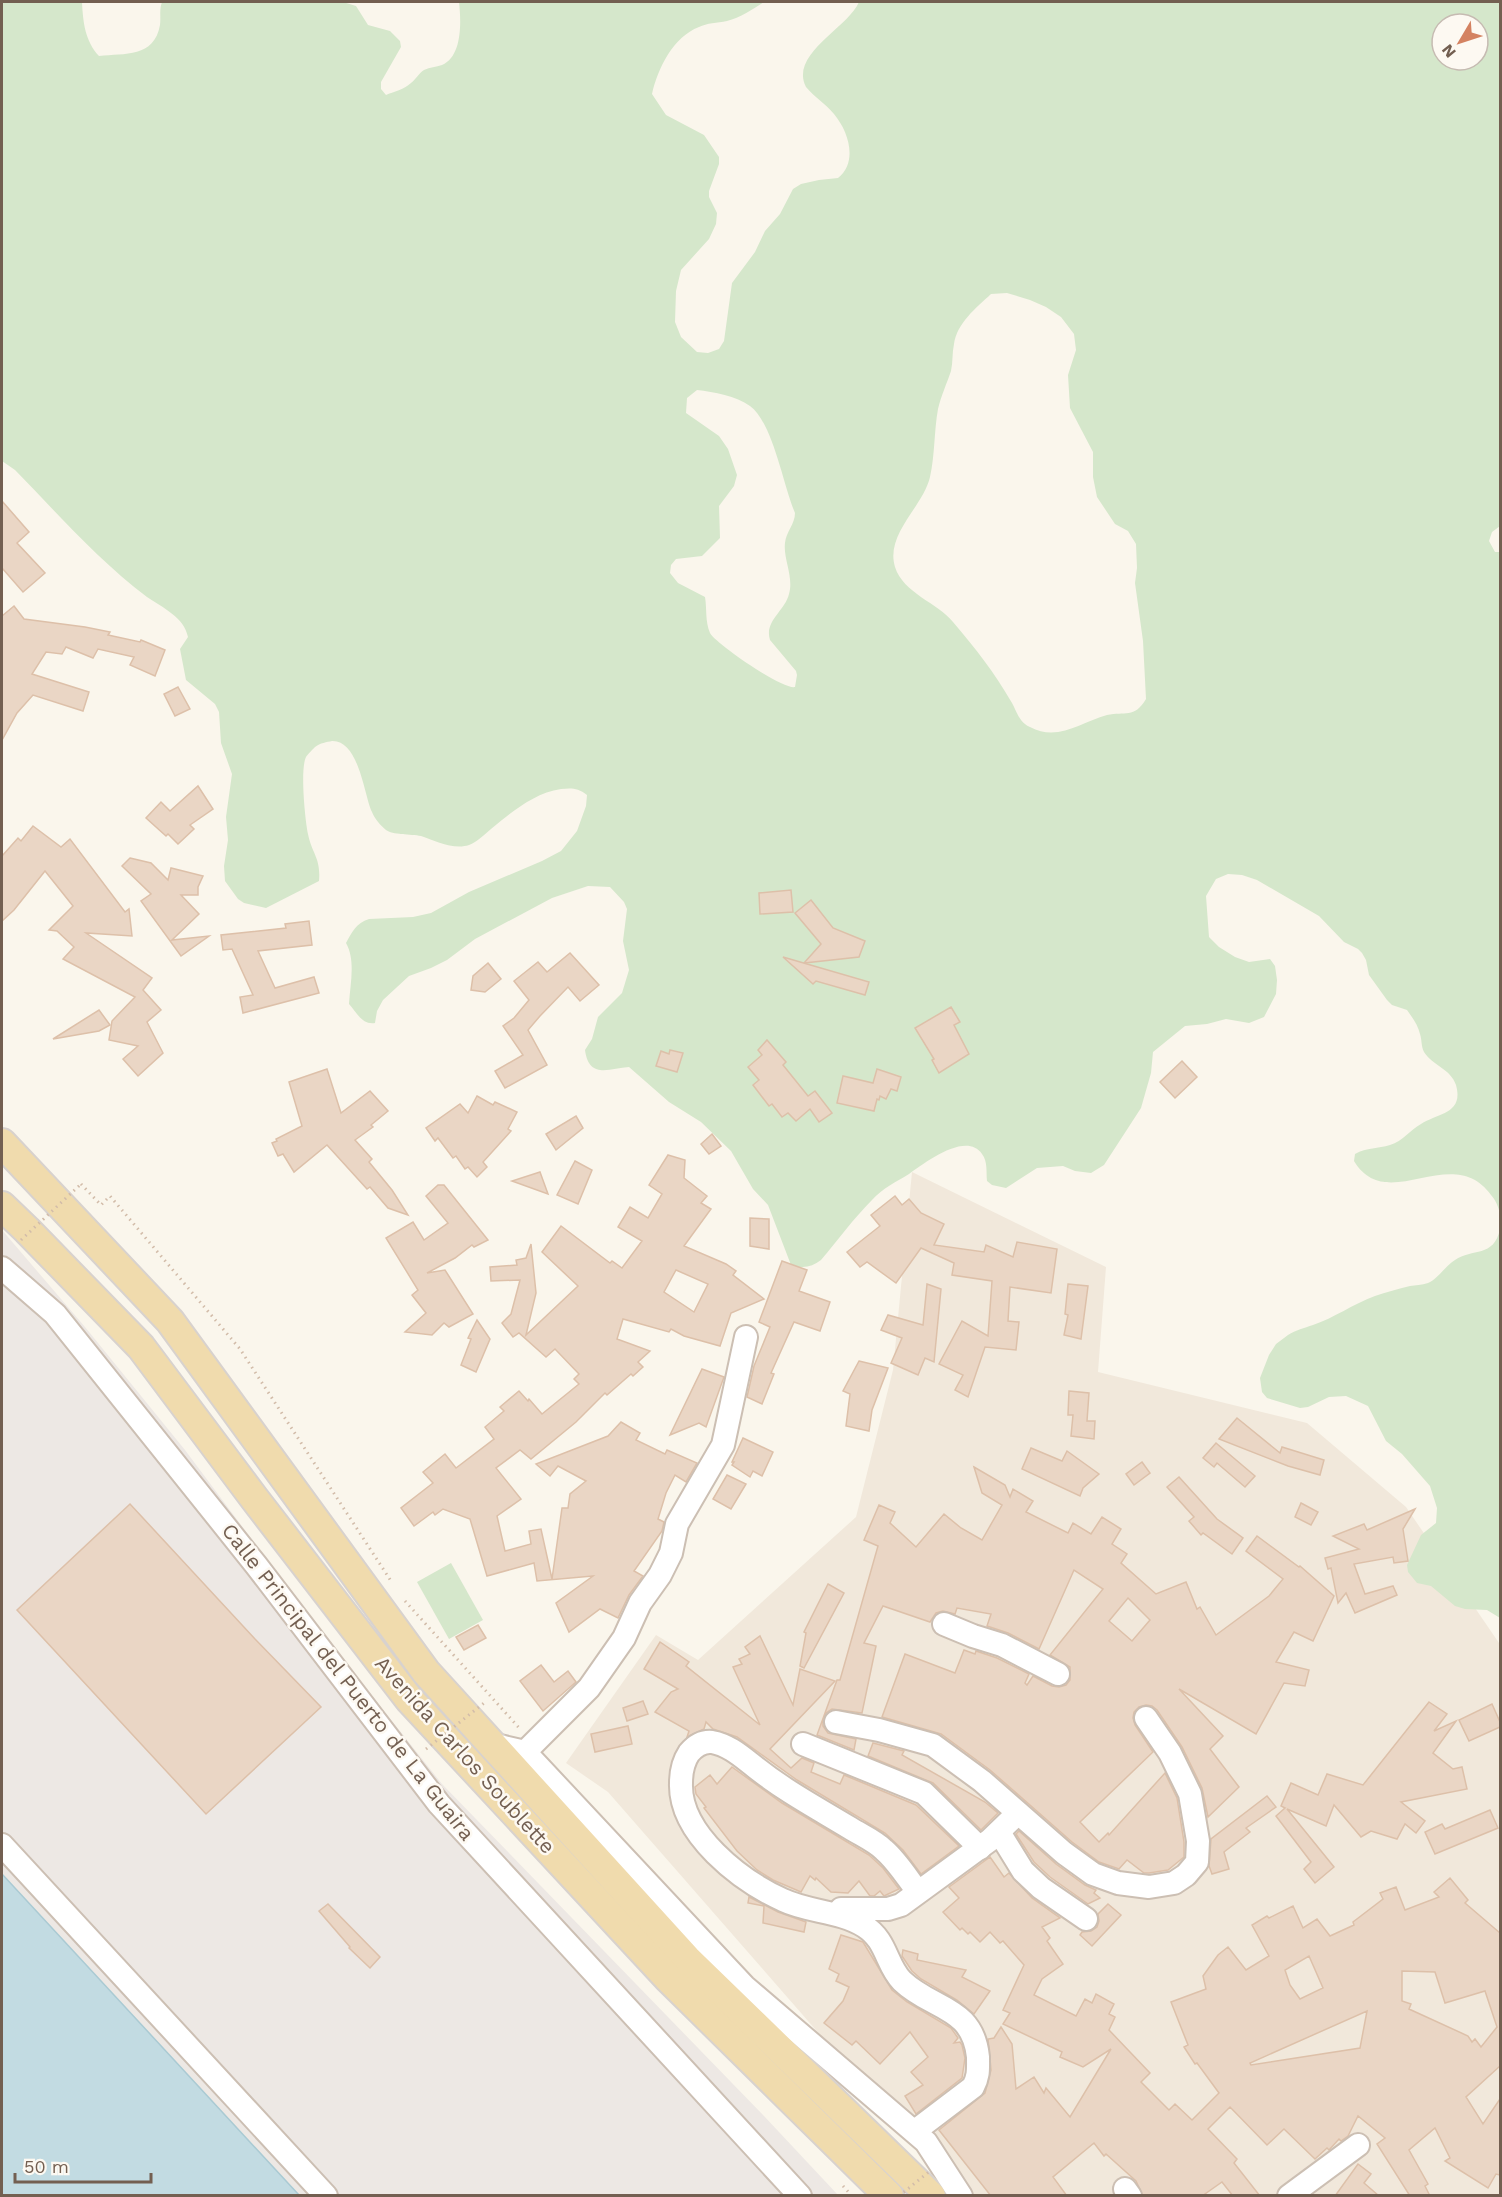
<svg xmlns="http://www.w3.org/2000/svg" width="1502" height="2197" font-family="'Work Sans',sans-serif">
	<style>
		.residential { fill: #f1e8db }
		.industrial { fill: #ede8e4 }
		.green { fill: #d5e7cb; fill-rule: evenodd }
		.water { fill: #c2dbe2; stroke: #aacad3; stroke-width: 1.5 }
		.building { fill: #ead6c5; stroke: #ddc0a9; stroke-width: 1.5; fill-rule: evenodd }
		.lines { fill: none; stroke-linecap: round; stroke-linejoin: round }
		.minor-casing { stroke: #ccbfb3; stroke-width: 26 }
		.major-casing { stroke: #d8d2ce; stroke-width: 32 }
		.path { stroke: #d2bca9; stroke-width: 3; stroke-dasharray: 1.5 4.5; stroke-linecap: butt }
		.minor { stroke: #fff; stroke-width: 22 }
		.major { stroke: #f0dbad; stroke-width: 28 }
		.path-bridge { stroke: #d2bca9; stroke-width: 3; stroke-dasharray: 1.5 4.5; stroke-linecap: butt }
		.labels { text-anchor: middle; stroke-width: 5; stroke-linejoin: round; paint-order: stroke }
		.street-label { font-size: 21px; fill: #735f51; stroke: #fdf9f2 }
	</style>
	<rect width="100%" height="100%" fill="#faf6ec"/>
	<!-- residential -->
	<polygon class="residential" points="912,1172 1106,1267 1098,1372 1307,1423 1406,1507 1499,1643 1500,2195 960,2195 608,1792 566,1763 656,1635 698,1660 856,1517 893,1370"/>
	<!-- industrial -->
	<polygon class="industrial" points="2,1230 85,1327 185,1450 315,1624 442,1784 764,2116 838,2195 299,2195 2,1874"/>
	<!-- green -->
	<g class="green">
		<path d="M2 2H82C83 22 85 41 99 56 125 53 154 58 160 25 161 16 159 10 162 2H343L356 6 368 25 390 31 400 41 401 47 381 82V89L386 95C393 92 405 89 411 83 416 79 419 73 424 70 430 67 436 67 442 65 463 56 461 20 459 2H764C753 9 740 18 727 21 717 23 707 23 699 27 673 37 658 68 652 94L666 115 704 135 719 157V164L709 191V197L717 213 716 224 709 239 681 270 676 291 675 322 681 337 697 352 708 353 719 349 724 341 732 283 755 252 765 231 780 214 793 189 801 184 819 180 838 178C858 162 849 132 834 114 826 104 814 97 806 87 789 54 848 28 859 2H1500V526L1492 532 1489 541 1495 552H1500V1618L1487 1610 1465 1609 1455 1606 1431 1586 1417 1583 1408 1572 1407 1565 1421 1535 1436 1523 1437 1508 1430 1486 1402 1454 1386 1441 1368 1406 1346 1396 1329 1397 1308 1407 1300 1408 1267 1398 1262 1392 1260 1378 1269 1355 1276 1344 1288 1335C1296 1330 1304 1328 1313 1325 1334 1318 1353 1304 1375 1296 1386 1292 1398 1289 1410 1286 1415 1285 1422 1285 1428 1283 1438 1279 1445 1266 1455 1260 1472 1248 1494 1258 1500 1229 1502 1217 1499 1204 1491 1195 1452 1141 1387 1216 1354 1161L1355 1154C1367 1147 1378 1149 1390 1145 1403 1141 1410 1130 1421 1124 1438 1113 1464 1114 1456 1085 1451 1069 1432 1065 1424 1052 1421 1046 1422 1040 1420 1034 1418 1025 1412 1017 1407 1010L1392 1005 1387 1000 1369 975 1366 960 1362 953 1358 949 1344 942 1319 916 1257 880 1242 875 1228 874 1216 879 1206 896 1209 937 1219 947 1235 957 1249 962 1270 959 1275 966 1277 980 1276 994 1264 1017 1249 1023 1226 1019 1207 1024 1185 1026 1153 1052 1151 1073 1141 1108 1104 1165 1091 1173 1075 1171 1063 1166 1037 1168 1006 1188 992 1185 987 1181C986 1172 988 1162 982 1154 966 1131 925 1163 909 1174 896 1182 883 1188 872 1200 854 1218 838 1240 821 1260 812 1267 803 1269 791 1265L768 1205 753 1189 731 1151 701 1122 669 1102 629 1067C610 1068 589 1080 585 1050L592 1039 598 1017 622 993 629 970 623 941 627 909 624 902 610 887 588 886 552 898 475 939 447 960 431 968 409 976 383 1000 377 1011 375 1023C362 1025 357 1013 349 1004 350 984 356 961 346 943 352 932 356 923 369 919L413 917 431 913 469 892 542 861 561 851 577 831 586 806 587 795C578 788 572 788 561 789 534 793 512 812 491 829 485 834 477 842 469 845 454 850 435 841 421 836 411 834 392 835 386 830 381 826 374 818 372 812 364 795 359 740 332 741 327 742 320 743 315 747 313 749 308 754 306 757 300 769 305 819 308 834 312 854 321 858 319 881L266 908 244 903 238 899 225 881 224 866 228 840 226 817 232 774 221 743 219 712 215 704 186 680 180 649 188 637C184 617 163 608 147 597 98 560 57 513 15 470L2 461ZM1442 24H1478V60H1442ZM1007 293 1030 300 1046 307 1061 317 1074 334 1076 350 1068 375 1070 408 1093 452V477L1097 497 1115 524 1128 531 1136 544 1137 568 1135 583 1143 641 1146 699C1134 719 1125 711 1107 715 1081 722 1058 742 1030 727 1019 722 1017 712 1012 703 994 672 976 649 953 622 938 603 903 593 895 567 885 534 923 507 930 477 935 455 934 431 938 409 941 396 947 383 951 371 953 362 952 353 954 344 957 323 976 308 991 294ZM697 390C714 392 736 396 750 406 773 423 783 485 795 513 795 524 786 532 785 543 783 559 794 577 789 594 785 611 764 621 770 640L796 671 797 675 795 687C783 690 716 644 710 633 705 621 707 609 705 597L678 583 670 573 671 565 676 559 702 556 720 538 719 506 734 486 737 475 728 449 719 436 686 413 687 398Z"/>
		<polygon points="451,1563 483,1620 449,1639 417,1582"/>
	</g>
	<!-- water -->
	<polygon class="water" points="2,1874 299,2195 2,2195"/>
	<!-- building -->
	<g class="building">
		<polygon points="2,501 29,532 17,543 45,573 23,592 2,568"/>
		<polygon points="14,606 24,619 85,627 110,632 108,635 140,642 141,640 165,650 155,676 130,665 134,657 98,649 93,658 66,647 62,654 46,652 32,674 89,692 83,711 33,695 17,713 2,740 2,616"/>
		<polygon points="178,687 190,709 175,716 164,694"/>
		<polygon points="198,786 213,809 190,825 194,829 178,844 168,834 166,836 146,818 161,802 170,811"/>
		<polygon points="33,826 61,847 70,839 125,912 129,909 132,936 86,933 152,978 143,990 161,1010 147,1022 163,1053 138,1076 123,1059 138,1046 109,1040 112,1021 135,997 63,959 74,947 57,931 49,930 73,906 45,871 14,910 2,921 2,856 18,838 21,841"/>
		<polygon points="130,858 151,863 168,880 171,868 203,876 198,887 198,895 181,895 199,914 172,940 209,936 181,956 141,901 151,894 122,866"/>
		<polygon points="791,890 793,912 760,914 759,893"/>
		<polygon points="811,900 833,928 865,941 859,957 804,963 821,944 795,913"/>
		<polygon points="309,921 312,945 258,951 275,988 314,977 319,993 243,1013 240,997 253,995 232,949 223,950 221,935 286,928 285,924"/>
		<polygon points="570,953 599,985 580,1001 568,987 540,1016 528,1030 547,1065 505,1088 495,1071 523,1055 503,1026 514,1018 529,1000 514,981 538,962 547,972"/>
		<polygon points="783,957 869,982 865,995 816,981 813,984"/>
		<polygon points="488,963 501,979 485,992 471,990 473,976"/>
		<polygon points="951,1007 960,1022 954,1025 969,1054 939,1073 932,1060 934,1059 915,1028"/>
		<polygon points="99,1010 110,1025 99,1031 53,1039"/>
		<polygon points="767,1040 786,1062 783,1065 808,1096 815,1091 832,1113 819,1122 810,1109 796,1121 788,1113 782,1117 772,1104 769,1106 753,1085 759,1080 748,1067 762,1055 758,1050"/>
		<polygon points="670,1050 683,1053 677,1072 656,1066 661,1051 669,1054"/>
		<polygon points="1182,1061 1197,1077 1175,1098 1160,1082"/>
		<polygon points="327,1069 341,1113 370,1091 388,1111 371,1125 373,1127 355,1140 372,1159 369,1162 392,1190 408,1215 388,1208 370,1187 367,1189 327,1145 294,1172 283,1154 278,1156 272,1143 277,1141 276,1139 302,1126 289,1082"/>
		<polygon points="877,1069 901,1077 897,1091 891,1089 886,1099 880,1096 879,1100 877,1099 874,1111 837,1103 843,1076 873,1083"/>
		<polygon points="477,1096 493,1105 495,1102 517,1112 508,1129 511,1131 483,1162 487,1167 477,1177 468,1167 465,1169 456,1156 453,1158 438,1138 435,1141 426,1128 460,1104 468,1113"/>
		<polygon points="576,1116 583,1128 556,1150 546,1134"/>
		<polygon points="712,1134 721,1146 709,1154 701,1144"/>
		<path d="M668 1155 685 1160 684 1178 707 1196 701 1203 711 1209 684 1246 726 1264 736 1271 733 1275 764 1299 731 1313 720 1346 684 1336 671 1329 669 1332 623 1319 617 1339 650 1351 638 1362 643 1367 633 1376 631 1374 607 1395 605 1393 576 1422 531 1459 520 1450 496 1468 521 1499 497 1516 505 1551 531 1544 529 1531 541 1529 552 1579 562 1508H568L570 1494 586 1481 558 1466 550 1476 536 1464 608 1436 621 1422 640 1433 636 1440 665 1454 667 1450 697 1463 686 1482 675 1475 666 1493 658 1519 664 1522 662 1531 634 1571 643 1576 629 1595 618 1618 600 1609 569 1632 556 1603 593 1576 537 1581 534 1563 487 1576 470 1519 443 1509 435 1515 433 1512 414 1526 401 1508 433 1483 423 1472 445 1454 456 1468 494 1439 485 1427 504 1411 500 1407 519 1391 528 1401 529 1399 542 1414 579 1384 574 1379 579 1374 555 1349 546 1357 519 1333 513 1337 502 1323 511 1314 520 1280 491 1281 490 1267 517 1265 516 1260 526 1258 531 1244 536 1293 526 1335 578 1286 542 1252 561 1226 610 1263 612 1261 622 1268 642 1241 618 1227 630 1207 648 1218 662 1194 649 1185ZM676 1270 708 1284 694 1312 664 1292Z"/>
		<polygon points="575,1161 592,1170 578,1204 557,1195"/>
		<polygon points="540,1172 548,1194 512,1181"/>
		<polygon points="438,1185 444,1185 488,1240 474,1247 472,1245 455,1258 427,1273 445,1270 473,1314 449,1327 444,1323 432,1335 405,1332 426,1313 412,1295 418,1290 386,1238 413,1222 424,1240 448,1223 426,1196"/>
		<polygon points="895,1196 902,1205 909,1199 921,1213 944,1224 934,1245 984,1252 986,1245 1013,1257 1017,1242 1057,1249 1051,1293 1010,1287 1008,1321 1019,1322 1016,1350 985,1347 968,1397 955,1390 963,1375 939,1364 962,1321 988,1336 992,1281 952,1275 954,1263 921,1248 896,1283 867,1262 860,1267 847,1252 880,1226 871,1215"/>
		<polygon points="750,1218 769,1219 769,1249 750,1246"/>
		<polygon points="782,1261 807,1270 799,1291 830,1302 820,1331 794,1322 771,1373 774,1374 762,1404 747,1397 754,1366 770,1327 759,1322"/>
		<polygon points="927,1284 941,1289 934,1362 925,1358 918,1375 891,1363 902,1338 881,1330 888,1315 923,1325"/>
		<polygon points="1068,1284 1088,1286 1081,1339 1064,1335 1068,1315 1065,1314"/>
		<polygon points="477,1320 490,1339 476,1372 461,1365 471,1339 468,1338"/>
		<polygon points="859,1361 888,1368 872,1410 869,1431 846,1426 850,1394 843,1391"/>
		<polygon points="702,1369 724,1377 706,1427 699,1423 670,1435"/>
		<polygon points="1069,1391 1089,1393 1087,1421 1095,1421 1094,1439 1071,1436 1073,1415 1068,1415"/>
		<polygon points="1237,1418 1280,1453 1282,1447 1324,1460 1320,1475 1288,1466 1219,1439"/>
		<polygon points="743,1438 773,1452 762,1476 753,1471 750,1477 732,1465 734,1462 732,1462"/>
		<polygon points="1216,1443 1255,1476 1245,1487 1217,1463 1214,1467 1203,1458"/>
		<polygon points="1031,1448 1062,1461 1067,1451 1099,1474 1083,1488 1080,1496 1022,1469"/>
		<polygon points="1142,1462 1150,1473 1134,1485 1126,1474"/>
		<path d="M974 1467 1005 1485 1010 1497 1013 1489 1033 1501 1026 1512 1068 1533 1073 1523 1091 1534 1102 1517 1121 1529 1112 1544 1127 1554 1121 1563 1156 1594 1186 1582 1197 1609 1200 1607 1216 1635 1269 1596 1283 1579 1246 1551 1257 1536 1299 1567 1300 1566 1334 1596 1313 1641 1294 1632 1276 1662 1309 1670 1305 1686 1284 1683 1256 1734 1179 1689 1223 1736 1210 1749 1239 1787 1208 1817 1202 1788 1182 1747 1157 1710 1152 1706 1146 1705 1139 1707 1134 1712 1133 1718 1135 1725 1153 1752 1080 1822 1099 1842 1108 1833 1109 1835 1165 1773 1177 1798 1184 1842V1857L1168 1870 1149 1873H1144L1127 1860 1119 1869 1099 1862 1072 1842 990 1770 941 1734 882 1717 905 1654 955 1673 964 1650 975 1654 976 1651 997 1658 1029 1674 1025 1683 1027 1685 1033 1676 1052 1686 1059 1687 1066 1685 1070 1680V1667L1050 1655 1103 1589 1074 1570 1039 1649 1008 1633 987 1626 991 1614 957 1608 955 1614 943 1611 936 1613 930 1622 883 1606 864 1643 876 1646 862 1713 832 1709 826 1713 823 1719V1726L828 1733 856 1739 854 1750 817 1735 837 1680H840L878 1546 864 1540 879 1505 895 1512 890 1523 916 1547 944 1514 961 1528 982 1540 1002 1505 982 1493ZM1128 1598 1150 1620 1132 1641 1109 1621Z"/>
		<polygon points="727,1475 746,1484 731,1509 713,1499"/>
		<polygon points="1179,1477 1217,1519 1243,1538 1232,1554 1203,1533 1201,1535 1189,1521 1194,1517 1167,1487"/>
		<polygon points="1301,1503 1318,1512 1311,1525 1295,1517"/>
		<polygon points="130,1504 255,1639 321,1707 206,1814 17,1610"/>
		<polygon points="1415,1509 1403,1529 1408,1561 1394,1563 1393,1557 1354,1564 1365,1594 1393,1586 1397,1595 1355,1613 1346,1593 1338,1603 1331,1568 1328,1569 1325,1558 1359,1549 1333,1536 1364,1524 1367,1530"/>
		<polygon points="828,1584 844,1593 804,1668 800,1666 806,1633 804,1632"/>
		<polygon points="478,1625 486,1638 464,1650 456,1637"/>
		<polygon points="760,1636 793,1705 800,1669 835,1681 770,1749 791,1768 802,1758 814,1763 811,1772 840,1784 844,1775 916,1805 959,1846 921,1874 903,1850 885,1833 797,1780 737,1737 713,1729 706,1722 704,1729 687,1737 689,1731 655,1712 671,1692 678,1689 644,1669 660,1642 689,1662 686,1666 760,1725 733,1667 742,1664 739,1659 750,1654 745,1647"/>
		<polygon points="541,1665 554,1682 568,1671 576,1682 543,1711 520,1681"/>
		<polygon points="643,1701 648,1714 627,1721 623,1708"/>
		<polygon points="1429,1702 1447,1714 1434,1731 1456,1721 1433,1753 1453,1769 1462,1767 1467,1789 1401,1802 1425,1821 1416,1833 1405,1824 1397,1839 1371,1831 1361,1837 1334,1805 1326,1826 1287,1809 1334,1867 1315,1883 1304,1869 1311,1862 1276,1816 1285,1808 1281,1806 1291,1783 1318,1795 1327,1774 1363,1785"/>
		<polygon points="1492,1704 1500,1722 1500,1727 1469,1741 1459,1720"/>
		<polygon points="628,1726 632,1744 595,1752 591,1734"/>
		<polygon points="873,1743 904,1751 902,1755 985,1802 998,1813 981,1830 933,1783 868,1756"/>
		<polygon points="732,1767 782,1803 869,1855 883,1868 899,1889 884,1896 880,1891 874,1896 870,1896 859,1881 848,1893 831,1892 816,1878 815,1880 810,1876 801,1892 773,1880 757,1870 737,1851 704,1808 706,1807 696,1794 695,1787 710,1775 717,1784"/>
		<polygon points="1267,1796 1276,1807 1246,1828 1250,1832 1224,1852 1229,1869 1212,1874 1209,1866 1211,1839"/>
		<polygon points="1490,1810 1498,1828 1435,1854 1425,1832 1442,1824 1445,1829"/>
		<polygon points="1019,1831 1056,1864 1085,1885 1096,1890 1094,1893 1100,1898 1088,1904 1050,1877 1034,1862 1016,1834"/>
		<path d="M990 1857 1004 1877 1009 1873 1032 1898 1060 1918 1042 1927 1050 1938 1047 1941 1063 1964 1042 1979 1034 1995 1076 2016 1085 1999 1092 2003 1096 1994 1114 2004 1109 2014 1115 2017 1109 2030 1150 2073 1141 2082 1169 2110 1175 2104 1192 2120 1219 2093 1197 2063 1195 2064 1184 2047 1188 2045 1171 2002 1206 1989 1203 1976 1218 1955 1228 1947 1246 1970 1269 1956 1252 1925 1267 1916 1269 1918 1293 1906 1303 1928 1317 1919 1330 1936 1354 1925 1353 1922 1383 1899 1380 1893 1396 1887 1405 1910 1439 1897 1434 1892 1450 1878 1468 1900 1465 1903 1500 1933V2066L1466 2097 1483 2124 1500 2099V2175L1496 2174 1488 2188 1445 2161 1450 2158 1435 2128 1409 2150 1428 2184 1425 2186 1430 2196H1410L1377 2144 1385 2138 1358 2116 1348 2136 1341 2141 1339 2139 1329 2150 1327 2148 1315 2159 1284 2129 1267 2145 1230 2107 1208 2129 1237 2159 1234 2163 1260 2196H1233L1222 2182 1202 2196H1143L1136 2181 1106 2154 1104 2156 1094 2143 1053 2177 1067 2196H991L939 2130 985 2093 991 2070 988 2039 994 2038 1001 2027 1012 2044 1016 2089 1034 2077 1044 2093 1046 2088 1070 2117 1111 2049 1083 2067 1060 2057 1062 2052 1003 2024 1010 2013 1003 2010 1024 1965 1003 1941 1000 1943 990 1932 980 1942 970 1932 968 1934 962 1928 960 1930 943 1912 959 1898 949 1887ZM1309 1956 1323 1988 1300 1999 1290 1985 1285 1970ZM1402 1971 1435 1972 1445 2003 1485 1991 1497 2027 1481 2047 1475 2039 1472 2042 1468 2036 1409 2009 1411 2004 1402 2001ZM1367 2011 1360 2048 1251 2065 1250 2063Z"/>
		<polygon points="749,1897 778,1912 806,1922 804,1932 763,1923 764,1906 748,1903"/>
		<polygon points="328,1904 380,1957 370,1968 349,1948 350,1947 319,1911"/>
		<polygon points="1108,1904 1121,1915 1092,1946 1080,1935 1082,1932 1091,1931 1097,1927 1099,1921 1098,1914"/>
		<polygon points="841,1935 863,1942 892,1990 907,2002 951,2028 958,2038 954,2043 960,2042 962,2045 965,2058 962,2078 916,2114 905,2096 923,2085 911,2072 928,2057 910,2032 880,2064 856,2041 852,2045 824,2023 843,2001 849,1987 836,1981 839,1974 829,1969"/>
		<polygon points="903,1950 918,1954 917,1960 966,1970 962,1977 990,1991 974,2014 957,2000 921,1979 912,1971 902,1956"/>
		<polygon points="1358,2164 1371,2174 1364,2183 1379,2196 1335,2196"/>
	</g>
	<g class="lines">
		<!-- minor casing -->
		<g class="minor-casing">
			<g id="minor">
				<polyline points="2,1268 55,1314 256,1565 439,1804 800,2196"/>
				<polyline points="944,1624 973,1636 1002,1645 1058,1674"/>
				<polyline points="836,1722 879,1730 933,1745 982,1781 1064,1853 1093,1874 1118,1883 1149,1887 1174,1883 1186,1875 1197,1862 1198,1841 1190,1794 1170,1753 1146,1718"/>
				<polyline points="491,1744 525,1752 744,1986 926,2142 961,2196"/>
				<polyline points="803,1744 924,1793 980,1848"/>
				<polyline points="525,1752 589,1688 624,1638 640,1603 660,1575 671,1553 677,1524 723,1445 746,1337"/>
				<polyline points="999,1832 1023,1871 1041,1888 1086,1919"/>
				<polyline points="2,1845 326,2196"/>
				<polyline points="841,1909 888,1909 901,1905 990,1840 1018,1813"/>
				<path d="M915 2131 973 2087C979 2076 978 2069 978 2057 973 2006 932 2010 902 1981 886 1965 887 1940 864 1926 840 1911 808 1912 783 1900 741 1881 679 1834 681 1783 681 1773 683 1762 689 1753 695 1746 702 1741 712 1742 729 1745 742 1757 755 1767 785 1791 817 1808 850 1828 861 1835 875 1841 884 1850 897 1861 908 1879 918 1892"/>
				<polyline points="1125,2189 1130,2196"/>
				<polyline points="1289,2196 1358,2145"/>
			</g>
		</g>
		<!-- major casing -->
		<g class="major-casing">
			<g id="major">
				<polyline points="2,1143 170,1321 426,1672 687,1959 931,2196"/>
				<polyline points="2,1206 27,1230 141,1347 254,1498 409,1699 668,1978 889,2196"/>
			</g>
		</g>
		<!-- path -->
		<g class="path">
			<polyline points="81,1184 101,1205 110,1196 240,1349 391,1581"/>
			<polyline points="405,1601 521,1730"/>
			<polyline points="843,2186 852,2196"/>
		</g>
		<!-- minor -->
		<use href="#minor" class="minor"/>
		<!-- major -->
		<use href="#major" class="major"/>
		<!-- path-bridge -->
		<g class="path-bridge">
			<polyline points="21,1240 81,1184"/>
			<polyline points="426,1749 484,1703"/>
			<polyline points="899,2196 930,2171"/>
		</g>
	</g>
	<g class="labels">
		<!-- street labels -->
		<g class="street-label">
			<text transform="translate(348 1682) rotate(52)" y="7">Calle Principal del Puerto de La Guaira</text>
			<text transform="translate(465 1755) rotate(48)" y="7">Avenida Carlos Soublette</text>
		</g>
	</g>
	<!-- border -->
	<rect width="1502" height="2197" fill="none" stroke="#735f51" stroke-width="6"/>
	<!-- north arrow -->
	<g transform="translate(1460 42) rotate(231)"><circle r="28" fill="#fdf9f2" stroke="#c6bbb2" stroke-width="1.5"/>
	<path d="M0-4.5L10 22L0 15L-10 22Z" fill="#d48261"/>
	<text y="-9" font-size="16" font-weight="bold" text-anchor="middle" fill="#735f51">N</text>
	</g>
	<!-- scale -->
	<path d="M15 2173v9h136v-9" fill="none" stroke="#735f51" stroke-width="3"/>
	<text x="24" y="2173" font-size="18" fill="#735f51" stroke="#fdf9f2" stroke-width="4.5" paint-order="stroke">50 m</text>
</svg>
